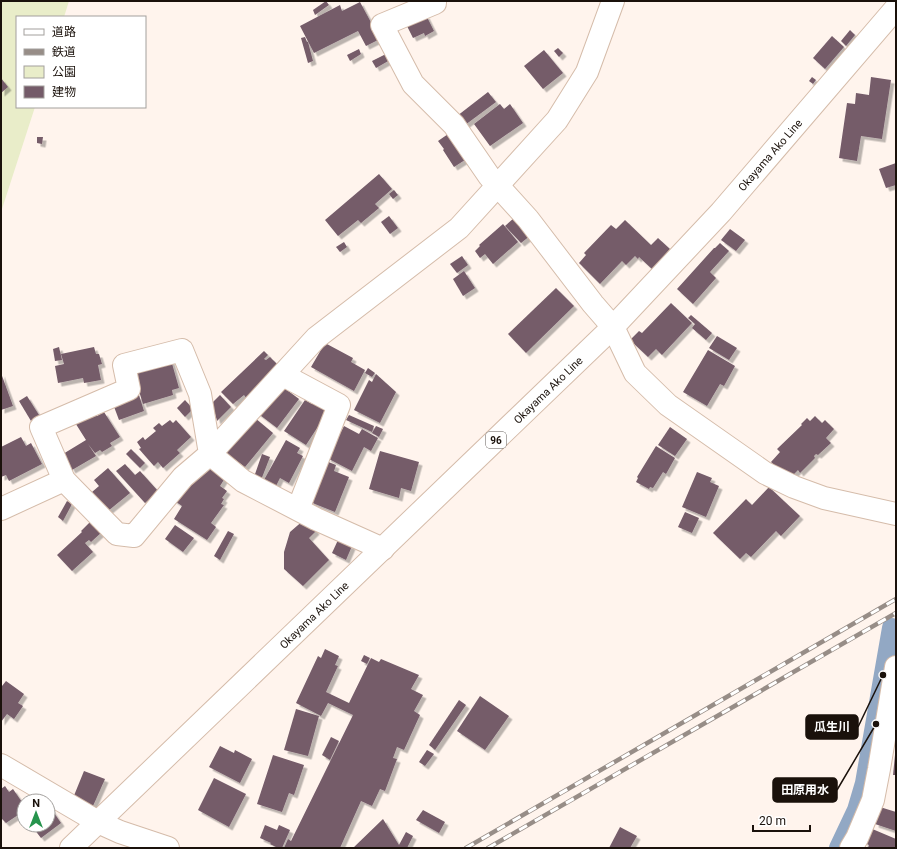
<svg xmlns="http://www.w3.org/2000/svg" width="897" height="849" font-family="Roboto,'Noto Sans JP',sans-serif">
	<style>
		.green { fill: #e9edc9 }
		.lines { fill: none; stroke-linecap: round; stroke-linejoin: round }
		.canal { stroke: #92a8c4; stroke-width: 20 }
		.building { fill: #745b69; filter: url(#shadow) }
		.minor-casing { stroke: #d5bcaa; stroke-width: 24 }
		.major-casing { stroke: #d5bcaa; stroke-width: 24 }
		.minor { stroke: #fff; stroke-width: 22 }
		.major { stroke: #fff; stroke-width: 22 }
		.rail-casing { stroke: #978d87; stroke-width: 4.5 }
		.rail { stroke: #fff; stroke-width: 3; stroke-dasharray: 9; stroke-linecap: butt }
		.labels { text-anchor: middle; stroke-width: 3; stroke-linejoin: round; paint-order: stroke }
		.shield { fill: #fff; stroke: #5f5854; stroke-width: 1 }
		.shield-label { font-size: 10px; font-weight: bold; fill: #1a110b }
		.street-label { font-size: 11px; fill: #1a110b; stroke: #fff }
		.leader { fill: none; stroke: #1a110b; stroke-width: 1.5 }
		.callout-dot { fill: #1a110b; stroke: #fff; stroke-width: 1.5 }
		.callout { fill: #1a110b; stroke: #1a110b; stroke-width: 1.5 }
		.callout-label { font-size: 12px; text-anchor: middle; font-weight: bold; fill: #fff }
	</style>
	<defs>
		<filter id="shadow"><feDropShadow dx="3.5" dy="3.5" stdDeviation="0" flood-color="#0004"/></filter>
	</defs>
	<rect width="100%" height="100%" fill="#fff4ed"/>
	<!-- green -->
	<polygon class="green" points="1,1 69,1 64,17 17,17 17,107 35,107 1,212"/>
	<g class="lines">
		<!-- canal -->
		<polyline class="canal" points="839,848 857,810 865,783 892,628"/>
	</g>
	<!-- building -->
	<g class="building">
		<polygon points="326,1 329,5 315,15 313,10"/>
		<polygon points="360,2 380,39 366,46 358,31 314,53 300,26 340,5 342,11"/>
		<polygon points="426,15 434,31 425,36 424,33 413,38 406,24"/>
		<polygon points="850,30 855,35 846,46 841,41"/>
		<polygon points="832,36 844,47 825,69 813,58"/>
		<polygon points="305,37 307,42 308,42 313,61 308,63 301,38"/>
		<polygon points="558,48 563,53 559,57 554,51"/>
		<polygon points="359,49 361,54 350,61 347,55"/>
		<polygon points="544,50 563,73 543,89 524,66"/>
		<polygon points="386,54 390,60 376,68 372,61"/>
		<polygon points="812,77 816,80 813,84 809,81"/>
		<polygon points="871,77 891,80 882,139 861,136 857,161 839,158 847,103 855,104 856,93 869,95"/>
		<polygon points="1,78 8,87 1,93"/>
		<polygon points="488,92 496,102 465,125 457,116"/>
		<polygon points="500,104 504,109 510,104 523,123 490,146 474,124"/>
		<polygon points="451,132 468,158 454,167 443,150 444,149 438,141"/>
		<polygon points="37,137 43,137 42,144 37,143"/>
		<polygon points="896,163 896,185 886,188 879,169"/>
		<polygon points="379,174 392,189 375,204 379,208 361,223 358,220 338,236 325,220"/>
		<polygon points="394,190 398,195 393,199 389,194"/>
		<polygon points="389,216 398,228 390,234 381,222"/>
		<polygon points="515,217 531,235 521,243 505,226"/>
		<polygon points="625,220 651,245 658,238 670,249 652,269 639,257 638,259 635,256 626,265 622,261 600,284 579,263 586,255 584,253 611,225 616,229"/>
		<polygon points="503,224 518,242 493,264 485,254 480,258 475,251 480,246 479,245"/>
		<polygon points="730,229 745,240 736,251 721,240"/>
		<polygon points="344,242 347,247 340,252 336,247"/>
		<polygon points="720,243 729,251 710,272 716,278 693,304 677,289 714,248 715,248"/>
		<polygon points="462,256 468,265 457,273 450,264"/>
		<polygon points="464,271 475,288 463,296 453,279"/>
		<polygon points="556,288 574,306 526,353 508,334"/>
		<polygon points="671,303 692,323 662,355 656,349 648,357 630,340 639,331 642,333"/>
		<polygon points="691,315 712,333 706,340 692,328 695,324 688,318"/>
		<polygon points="717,336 737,348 729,360 709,348"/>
		<polygon points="325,343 353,358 351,362 365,370 354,391 311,367"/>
		<polygon points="59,347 62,360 55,361 53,349"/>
		<polygon points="94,347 96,354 99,354 102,364 98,365 101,380 84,383 83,378 58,383 55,366 64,364 61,354"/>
		<polygon points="708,350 735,366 724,386 720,384 707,406 683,392"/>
		<polygon points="264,351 268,355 264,359 266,360 270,357 278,365 275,370 252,392 254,394 247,399 244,395 233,404 221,392"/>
		<polygon points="171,360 179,388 172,390 173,395 143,404 133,372"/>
		<polygon points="368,368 375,373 372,377 365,373"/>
		<polygon points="1,373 13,406 1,410"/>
		<polygon points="376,374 396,392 380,423 354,410 369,380 372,382"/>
		<polygon points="279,384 299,399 277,428 256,412"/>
		<polygon points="139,395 144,411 119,420 113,404"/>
		<polygon points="220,395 231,407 217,421 212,403"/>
		<polygon points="27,396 39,415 31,421 19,401"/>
		<polygon points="316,399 330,408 306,445 284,431 305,400 312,404"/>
		<polygon points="185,400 193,409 185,417 177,408"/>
		<polygon points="104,412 120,437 110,443 112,446 102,452 100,450 95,453 88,444 96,456 72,470 63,454 86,440 74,421 96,414 97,416"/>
		<polygon points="349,415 374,426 372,432 346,420"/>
		<polygon points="815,416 822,423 825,420 834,429 826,438 831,443 818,455 816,454 814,456 815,458 800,473 798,470 791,477 781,472 771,462 780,452 777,449 802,425 801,424 807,418 810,421"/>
		<polygon points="255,418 273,433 245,467 226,453"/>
		<polygon points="170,420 173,423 176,420 191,437 177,450 180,453 163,468 158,462 154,466 139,449 141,448 137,442 143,437 145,440 156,431 153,428 159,423 162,426"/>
		<polygon points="344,426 359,434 362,429 378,438 371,451 364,447 352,471 327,458"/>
		<polygon points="376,426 383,429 379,437 372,433"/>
		<polygon points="670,427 687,439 675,456 658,445"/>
		<polygon points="21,437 26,446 31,443 42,464 9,481 6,475 1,477 1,447"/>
		<polygon points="286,440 300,448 297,453 303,456 289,483 280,478 276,486 264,480"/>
		<polygon points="656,446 675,458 666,474 663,472 653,488 650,487 649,489 636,482 638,478 637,477"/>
		<polygon points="131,449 145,463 140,468 126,454"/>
		<polygon points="380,451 419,462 411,491 401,488 399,498 369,489"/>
		<polygon points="262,454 270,457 261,480 254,477"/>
		<polygon points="326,461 336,465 334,471 349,477 335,512 310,502"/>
		<polygon points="125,464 135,475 140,471 158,491 145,503 116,471"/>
		<polygon points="206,465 225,478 220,486 227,491 222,498 224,499 221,504 224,505 211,523 216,527 207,540 174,519 182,506 172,499"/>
		<polygon points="108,468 130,493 108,511 92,492 99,486 94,480"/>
		<polygon points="697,472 712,478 710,482 719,486 706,517 682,507"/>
		<polygon points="769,487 800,516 781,536 776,531 751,557 746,553 740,559 713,533 746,499 752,505"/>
		<polygon points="67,501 72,504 63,521 58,517"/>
		<polygon points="685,512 699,518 692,533 678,527"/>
		<polygon points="305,519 316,531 309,538 329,560 303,586 284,569 284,552 290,532"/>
		<polygon points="91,521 102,532 91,542 89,540 85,543 93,552 72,571 57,555 82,532 81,531"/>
		<polygon points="175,525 194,538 183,552 165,539"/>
		<polygon points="228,531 234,534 220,560 214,556"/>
		<polygon points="338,540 352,546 346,560 332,553"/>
		<polygon points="325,649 339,656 335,665 338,666 326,692 349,703 371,658 379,662 381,659 419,675 411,689 423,695 414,711 420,715 404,750 397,747 393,758 397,759 385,791 380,789 372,806 361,801 340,848 284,848 288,839 291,841 353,715 328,703 321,716 296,703 318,656 321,658"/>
		<polygon points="364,655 370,658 367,664 361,661"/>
		<polygon points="6,681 24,694 18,703 23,706 14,719 7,714 1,722 1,685 2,686"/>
		<polygon points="480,696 509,716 485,750 457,731"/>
		<polygon points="459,700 466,705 435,750 429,745"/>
		<polygon points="296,709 319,716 308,756 284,750"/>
		<polygon points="331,737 339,741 330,760 322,755"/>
		<polygon points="220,746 234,753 235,750 252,759 240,783 209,767"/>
		<polygon points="427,750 434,754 425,766 419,762"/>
		<polygon points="273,755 304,765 294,795 289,793 282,812 257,804"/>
		<polygon points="895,755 896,755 896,775 893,775"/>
		<polygon points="84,771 105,779 93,806 73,798"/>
		<polygon points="214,778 246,794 229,827 198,810"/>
		<polygon points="5,786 9,792 13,789 24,805 24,811 6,823 2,819 1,820 1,789"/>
		<polygon points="50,807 61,823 41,838 31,825 48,825 48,809"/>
		<polygon points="880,807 896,812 896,831 875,824"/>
		<polygon points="423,810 445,822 439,833 416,820"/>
		<polygon points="383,819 399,845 406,832 413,836 407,848 353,848"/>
		<polygon points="265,825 277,830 279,825 290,830 282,848 276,848 276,847 270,844 271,843 260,838"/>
		<polygon points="620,827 637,836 630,848 609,848"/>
		<polygon points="870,828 896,839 896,848 868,848 869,845 864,843"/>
	</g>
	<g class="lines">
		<!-- minor casing -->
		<g class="minor-casing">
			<g id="minor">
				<polyline points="435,1 435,3 382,25 413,84 454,125 489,176 528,219 593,304 613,327 635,373 668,405 765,473 794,487 824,498 896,514"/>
				<polyline points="283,375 339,405 298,509"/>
				<polyline points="1,509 64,480"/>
				<polyline points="383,549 316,519 243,481 210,454 200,394 182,350 124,365 129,389 41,427 64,480 117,534 134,536 183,477 210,454 316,338 459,228 557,120 587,72 613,1"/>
				<polyline points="1,765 98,822 120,832 168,848"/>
				<polyline points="851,848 857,838 873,800 879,769 896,667"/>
			</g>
		</g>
		<!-- major casing -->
		<g class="major-casing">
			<polyline id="major" points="71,848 613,327 721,212 896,8"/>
		</g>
		<!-- minor -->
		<use href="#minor" class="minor"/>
		<!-- major -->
		<use href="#major" class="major"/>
		<!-- rail casing -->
		<g class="rail-casing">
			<g id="rail">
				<polyline points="466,848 896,599"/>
				<polyline points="488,848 896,613"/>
			</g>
		</g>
		<!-- rail -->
		<use href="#rail" class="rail"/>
	</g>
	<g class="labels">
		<!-- shield labels -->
		<rect class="shield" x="486" y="432" width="20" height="16" rx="3"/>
		<g class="shield-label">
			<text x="496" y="444">96</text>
		</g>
		<!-- street labels -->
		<g class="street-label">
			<text transform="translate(770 155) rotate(-49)" y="4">Okayama Ako Line</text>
			<text transform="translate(548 390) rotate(-44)" y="4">Okayama Ako Line</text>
			<text transform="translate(314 615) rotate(-44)" y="4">Okayama Ako Line</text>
		</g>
	</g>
	<!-- callouts -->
	<path class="leader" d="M883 675L858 727M876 724L837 790"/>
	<g class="callout-dot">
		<circle cx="883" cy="675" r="4"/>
		<circle cx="876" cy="724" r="4"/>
	</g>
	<g class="callout">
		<rect x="806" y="715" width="52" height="24" rx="4"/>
		<rect x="773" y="778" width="64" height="24" rx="4"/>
	</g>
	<g class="callout-label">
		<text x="832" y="731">瓜生川</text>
		<text x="805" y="794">田原用水</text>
	</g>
	<!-- border -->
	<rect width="897" height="849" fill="none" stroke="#1a110b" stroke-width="4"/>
	<!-- legend -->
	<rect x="16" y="16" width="130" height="92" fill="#ffffff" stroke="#a3a09d"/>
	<rect x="24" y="29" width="20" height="6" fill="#ffffff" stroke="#a3a09d"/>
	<text x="52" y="36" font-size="12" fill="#1a110b">道路</text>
	<rect x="24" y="49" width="20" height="6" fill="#978d87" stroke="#a3a09d"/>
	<text x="52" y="56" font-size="12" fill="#1a110b">鉄道</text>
	<rect x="24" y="66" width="20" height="12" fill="#e9edc9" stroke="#a3a09d"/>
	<text x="52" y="76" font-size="12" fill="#1a110b">公園</text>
	<rect x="24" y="86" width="20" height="12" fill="#745b69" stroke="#a3a09d"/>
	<text x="52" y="96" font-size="12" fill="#1a110b">建物</text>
	<!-- north arrow -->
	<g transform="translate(36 813)"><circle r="19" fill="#ffffff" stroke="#a3a09d"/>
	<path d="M0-3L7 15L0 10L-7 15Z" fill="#26944d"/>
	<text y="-6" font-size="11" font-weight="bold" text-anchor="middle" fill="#1a110b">N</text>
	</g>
	<!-- scale -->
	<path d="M753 825v6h57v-6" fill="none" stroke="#1a110b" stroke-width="2"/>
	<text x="759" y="825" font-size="12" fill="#1a110b" stroke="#ffffff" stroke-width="3" paint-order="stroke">20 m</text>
</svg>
